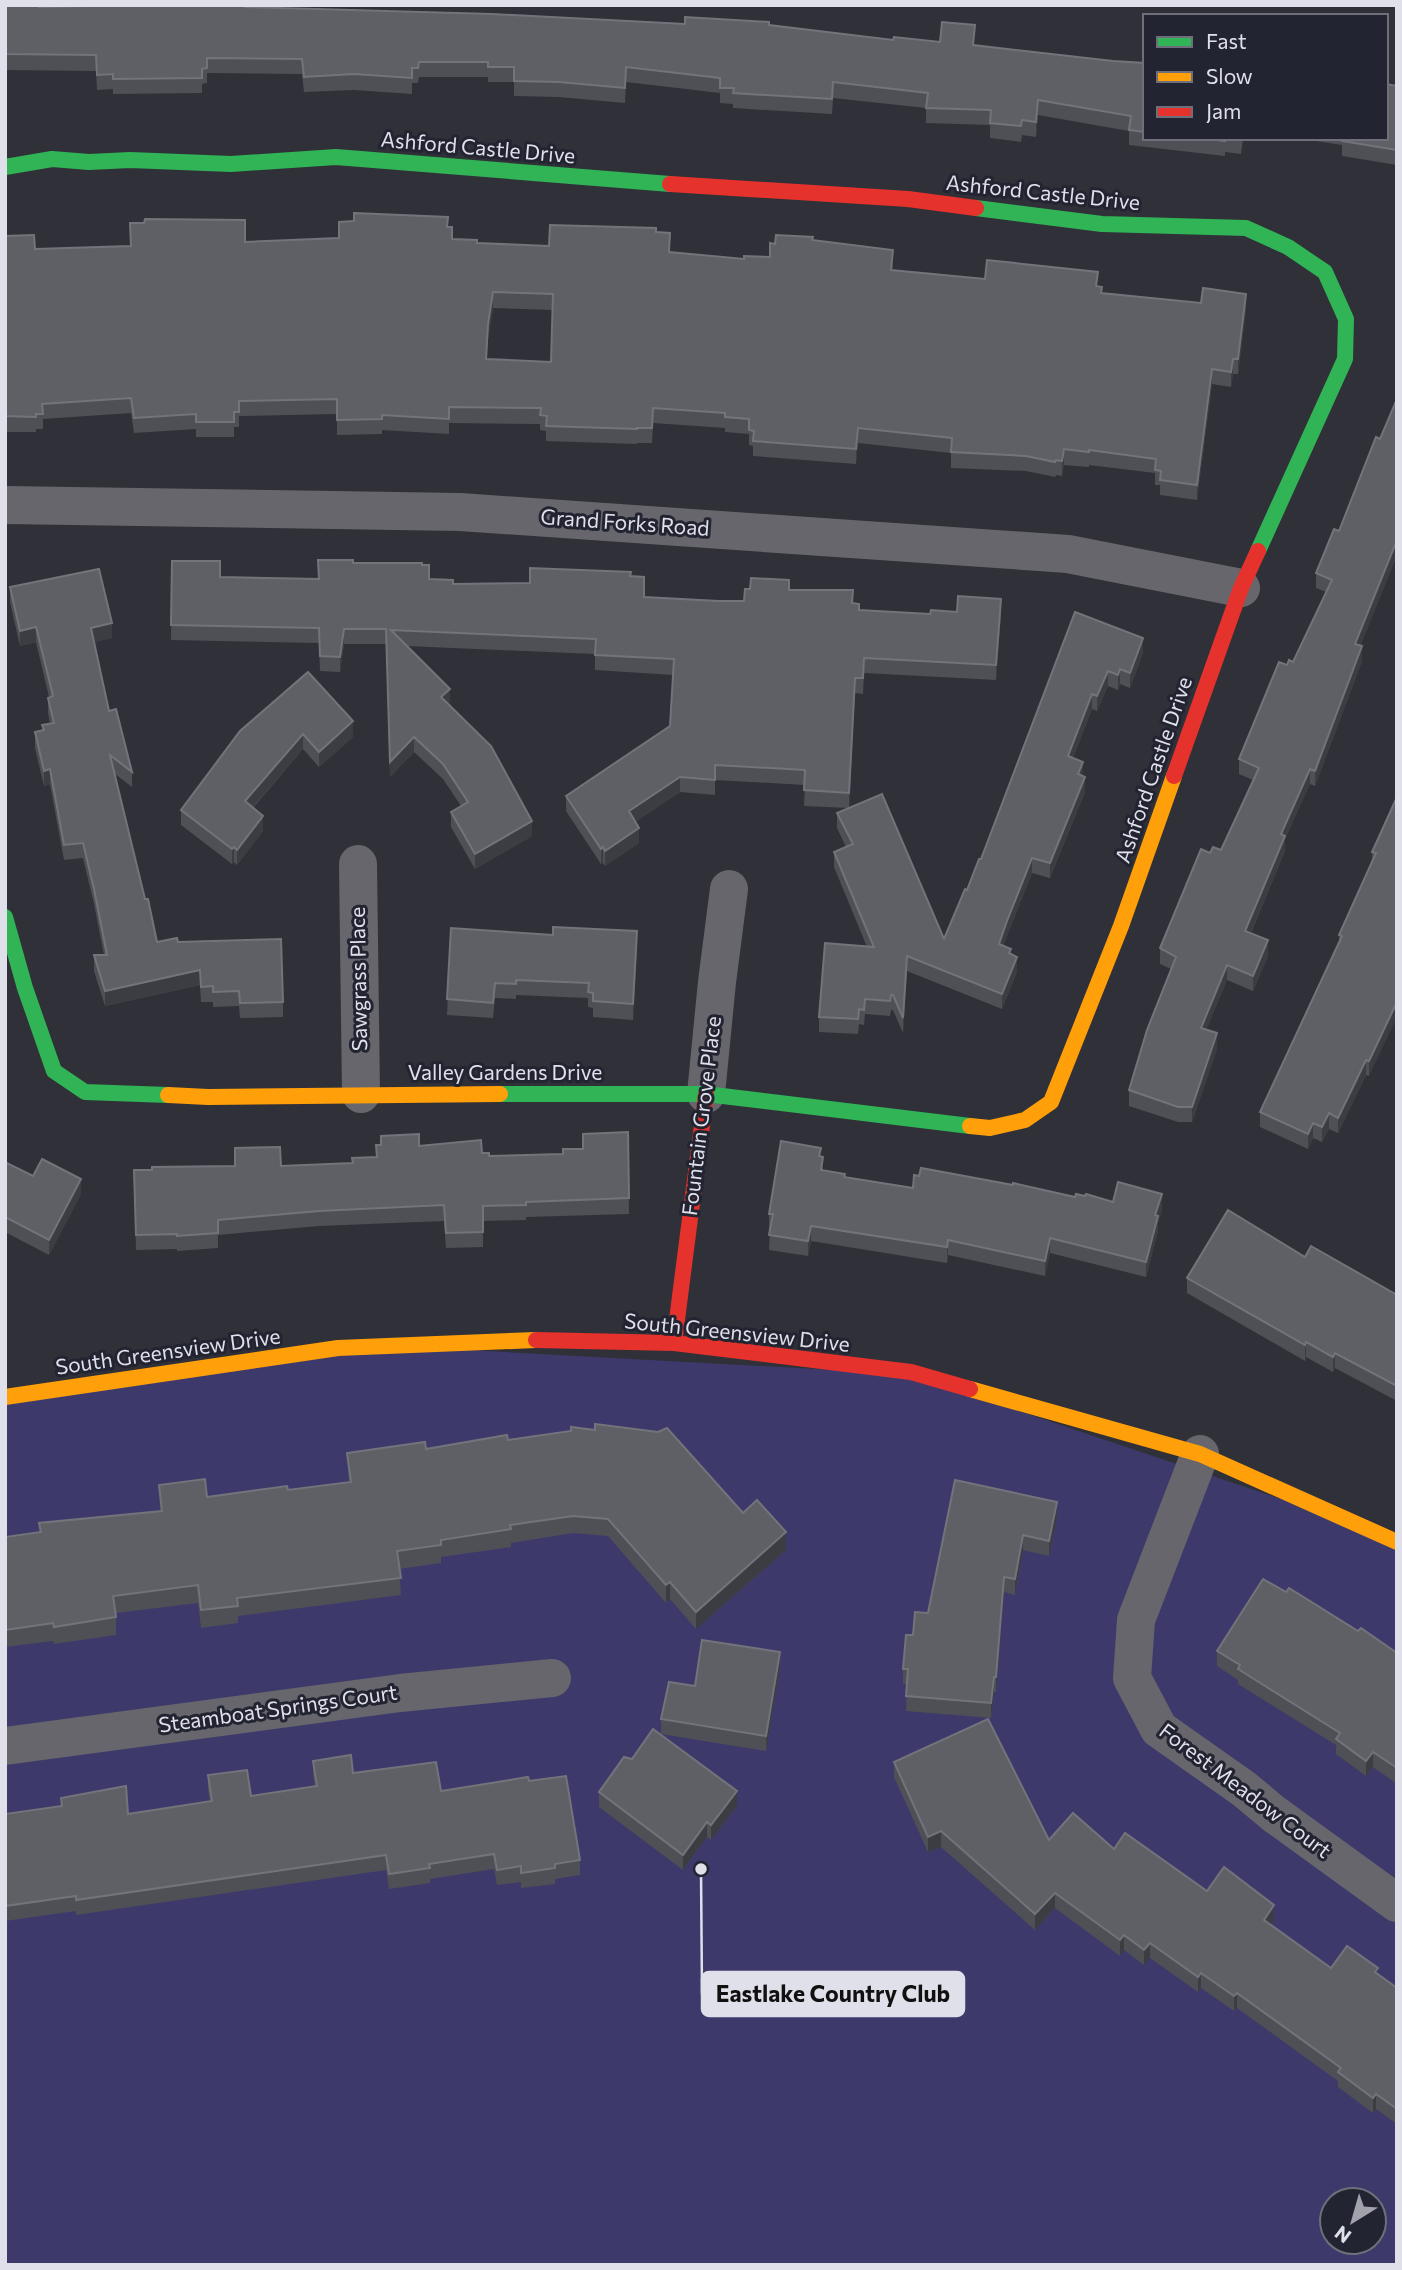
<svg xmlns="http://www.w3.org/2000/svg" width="1402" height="2270" font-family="Commissioner,sans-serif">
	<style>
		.green { fill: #3d3a6b; fill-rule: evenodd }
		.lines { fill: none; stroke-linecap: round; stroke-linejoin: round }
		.street { stroke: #66666c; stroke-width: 38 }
		.fast { stroke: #30b455; stroke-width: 16 }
		.slow { stroke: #ff9f0a; stroke-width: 16 }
		.jam { stroke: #e5322d; stroke-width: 16 }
		.wall { fill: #4f4f56; fill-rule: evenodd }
		.shaded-wall { fill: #3c3c43 }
		.building { fill: #5f5f66; stroke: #73737b; stroke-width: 2; fill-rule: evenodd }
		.labels { text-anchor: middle; stroke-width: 6; stroke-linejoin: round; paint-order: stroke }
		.street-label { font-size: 21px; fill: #e0e0ea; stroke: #232432 }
		.leader { fill: none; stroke: #e0e0ea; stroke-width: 2.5 }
		.callout-dot { fill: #e0e0ea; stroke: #232432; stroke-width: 2.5 }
		.callout { fill: #e0e0ea; stroke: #e0e0ea; stroke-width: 2.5 }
		.callout-label { font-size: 23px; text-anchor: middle; font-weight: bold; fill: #111 }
	</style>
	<rect width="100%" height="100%" fill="#303038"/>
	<!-- green -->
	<path class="green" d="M374 1345 909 1374 1397 1538V2265H5V1395ZM1332 2200H1374V2242H1332Z"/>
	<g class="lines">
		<!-- street -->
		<g class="street">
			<polyline points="5,505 460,512 1068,554 1241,588"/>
			<polyline points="358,864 361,1094"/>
			<polyline points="706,1094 717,982 729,889"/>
			<polyline points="1200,1454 1136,1620 1132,1678 1159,1729 1244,1789 1274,1814 1397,1903"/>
			<polyline points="5,1746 400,1693 552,1678"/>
		</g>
		<!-- fast -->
		<g class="fast">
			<polyline points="5,167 52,159 89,162 130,160 231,164 336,157 670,184"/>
			<polyline points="976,208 1102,224 1246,228 1288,247 1325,272 1346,319 1345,359 1258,551"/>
			<polyline points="5,917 25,988 54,1071 85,1092 168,1095"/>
			<polyline points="500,1094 706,1094 970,1126"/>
		</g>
		<!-- slow -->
		<g class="slow">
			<polyline points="168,1095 208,1097 500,1094"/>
			<polyline points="970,1126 990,1128 1025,1120 1051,1102 1121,926 1174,776"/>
			<polyline points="970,1389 1200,1454 1397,1542"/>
			<polyline points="5,1397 338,1348 536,1340"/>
		</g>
		<!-- jam -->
		<g class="jam">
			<polyline points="670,184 908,199 976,208"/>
			<polyline points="1174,776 1241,588 1258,551"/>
			<polyline points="536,1340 674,1343 911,1372 970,1389"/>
			<polyline points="674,1343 706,1094"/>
		</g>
	</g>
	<!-- wall -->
	<g class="wall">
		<polygon points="5,5 39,7 245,7 685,24 769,25 893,40 940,42 975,45 1113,61 1145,63 1145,138 1243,138 1241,154 1225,152 1225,156 1129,145 1129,131 1038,115 1036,137 1022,135 1021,142 990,138 990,125 926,123 926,108 833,98 832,114 733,108 733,104 720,103 720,93 626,82 625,103 559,97 514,96 514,82 488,82 488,77 419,77 418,83 412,83 412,94 354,90 304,92 302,74 207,73 207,83 202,84 202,93 113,94 113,89 97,90 96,71 5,70"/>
		<polygon points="1397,86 1397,165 1342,156 1342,145 1297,138 1386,138"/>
		<path d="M130 223 245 242 339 238 448 227 452 239 477 243 549 246 656 232 670 252 744 259 770 257 775 244 813 240 893 265 892 270 985 279 1098 286 1102 293 1246 309 1238 374H1233L1231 387 1212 384 1197 500 1160 495V485H1155V473L1089 465V467L1064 465 1062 476 1056 475 1055 477 1026 471 951 468V453L858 443 856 464 753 456V446L749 445V434L725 432V428L653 423 652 443H637V444L546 441V431L540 430V424L449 423V434L382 430V434L337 435V414L239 416V427H234V437H196V429L134 433 131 413 43 419V429H36V432H5V236L35 249 130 246ZM493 308 553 310 551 362 487 359 488 339Z"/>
		<polygon points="1380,439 1397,555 1360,646 1362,661 1315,786 1310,784 1285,839 1285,851 1251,933 1268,956 1253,991 1227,980 1206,1030 1217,1049 1192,1122 1178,1122 1129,1106 1129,1090 1171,969 1160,964 1160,948 1210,853 1221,850 1253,780 1239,774 1239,759 1287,665 1293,662 1326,592 1316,588 1316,573 1339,531"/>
		<polygon points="172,561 220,577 319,579 353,563 422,565 429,579 453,584 530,583 631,576 644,597 719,601 744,601 789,590 853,603 859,610 930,614 1001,614 996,680 864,673 863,694 855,693 849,808 804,806 805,785 715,780 715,795 680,792 635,822 639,843 605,866 603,863 601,864 566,811 566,796 670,726 673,675 595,670 595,654 407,646 450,704 449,705 532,836 475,869 451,827 451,812 461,806 443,779 414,752 390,777 386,644 344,644 340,672 320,671 319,643 171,640"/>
		<polygon points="10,587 112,638 94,642 109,711 132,772 132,787 115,774 145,899 157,942 178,942 283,1002 283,1017 240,1018 239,1006 213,1007 213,1002 201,1002 200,985 105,1006 94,971 94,955 104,955 94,904 83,858 64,860 50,784 44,786 35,748 35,732 42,731 42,725 50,724 48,713 48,698 49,697 36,642 20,646 10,602"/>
		<polygon points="1075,612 1143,653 1130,688 1120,684 1118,690 1108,686 1097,711 1092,709 1073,758 1083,776 1085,792 1050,878 1032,873 1007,936 1003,946 1011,954 1017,972 1002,1009 907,971 903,1033 893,1010 891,1010 890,1016 865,1014 864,1025 859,1024 858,1034 819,1032 819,1017 867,947 834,867 834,852 846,847 837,828 837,813 944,939 981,859"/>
		<polygon points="240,731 353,737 319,767 303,749 253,808 263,831 237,865 234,862 232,864 181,825 181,810"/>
		<polygon points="1397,797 1369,1076 1366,1075 1338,1133 1329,1129 1322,1142 1313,1138 1308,1149 1260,1127 1260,1112 1339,942 1339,935 1372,861 1372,852"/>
		<polygon points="451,928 637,946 633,1020 593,1017 593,1008 588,1007 588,998 516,995 516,999 495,998 493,1018 447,1015"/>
		<polygon points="628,1132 629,1214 526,1217 526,1220 483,1221 483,1247 446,1248 444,1221 319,1226 218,1235 218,1248 177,1251 177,1249 136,1250 134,1170 352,1163 376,1157 376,1145 419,1146 482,1153 489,1156 563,1154 583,1149 583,1134"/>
		<polygon points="821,1156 823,1170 845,1178 913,1188 1075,1197 1162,1209 1158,1223 1158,1231 1146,1277 1050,1253 1045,1276 948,1255 947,1263 811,1241 808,1256 769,1250 770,1229 769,1229 769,1214"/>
		<polygon points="5,1162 33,1176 81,1194 49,1255 5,1232"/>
		<polygon points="1305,1257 1397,1295 1397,1401 1335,1368 1333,1372 1306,1357 1305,1361 1187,1293 1187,1278"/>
		<polygon points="508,1440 743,1513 786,1550 696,1629 670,1599 666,1603 608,1536 573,1533 511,1543 511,1547 441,1557 441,1563 399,1569 401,1595 238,1616 238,1623 201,1628 198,1603 116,1613 116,1635 54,1644 53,1641 5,1647 5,1537 39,1532 39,1523 160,1511 159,1485 207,1497 288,1490 349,1482 347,1453 426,1449"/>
		<polygon points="955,1480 1057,1517 1049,1556 1023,1550 1015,1595 1004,1592 996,1692 994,1692 991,1718 906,1711 907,1684 903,1684 903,1669 913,1635 928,1613"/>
		<polygon points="1286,1592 1397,1653 1397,1784 1373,1767 1366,1776 1336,1754 1336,1745 1238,1684 1238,1680 1217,1666 1217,1651"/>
		<polygon points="780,1668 766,1751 661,1734 661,1719"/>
		<polygon points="313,1761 353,1773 441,1791 529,1781 580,1860 580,1875 555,1879 555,1884 521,1888 521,1882 497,1885 494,1869 430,1879 430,1883 389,1889 386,1870 76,1915 76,1911 5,1921 5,1814 61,1806 61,1798 128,1814 210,1802 208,1790 208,1775 251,1796 315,1787 313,1776"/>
		<polygon points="894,1762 1049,1840 1114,1849 1274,1920 1271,1925 1331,1968 1378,1974 1397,1988 1397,2124 1376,2109 1373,2113 1338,2087 1338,2081 1237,2008 1234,2011 1201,1988 1198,1992 1150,1958 1144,1965 1124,1950 1120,1956 1055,1908 1035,1930 941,1847 928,1852 894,1777"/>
		<polygon points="599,1792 737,1806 711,1840 707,1837 683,1870 599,1807"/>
	</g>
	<!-- shaded-wall -->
	<g class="shaded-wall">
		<polygon points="1038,100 1038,115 1036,137 1036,122"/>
		<polygon points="493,292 493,308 488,339 488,324"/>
		<polygon points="1246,294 1246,309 1238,374 1238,359"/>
		<polygon points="1233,359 1233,374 1231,387 1231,372"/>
		<polygon points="1212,369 1212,384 1197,500 1197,485"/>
		<polygon points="858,428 858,443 856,464 856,449"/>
		<polygon points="1064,449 1064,465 1062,476 1062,461"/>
		<polygon points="1397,540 1397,555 1355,659 1355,644"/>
		<polygon points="1001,599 1001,614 996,680 996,665"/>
		<polygon points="112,623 112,638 91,643 91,628"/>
		<polygon points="36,627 36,642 20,646 20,631"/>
		<polygon points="344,629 344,644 340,672 340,657"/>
		<polygon points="1143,638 1143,653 1130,688 1130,673"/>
		<polygon points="1362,646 1362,661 1315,786 1315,771"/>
		<polygon points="1120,669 1120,684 1118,690 1118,675"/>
		<polygon points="1108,671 1108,686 1097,711 1097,696"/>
		<polygon points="855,678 855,693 849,808 849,793"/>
		<polygon points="450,689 450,704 441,712 441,697"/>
		<polygon points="1092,694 1092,709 1068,771 1068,756"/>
		<polygon points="353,721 353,737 319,767 319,752"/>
		<polygon points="303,734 303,749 245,816 245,801"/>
		<polygon points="414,737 414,752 390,777 390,762"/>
		<polygon points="1083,762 1083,777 1078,774"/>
		<polygon points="50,769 50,784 44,786 44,771"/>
		<polygon points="1310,769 1310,784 1285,839 1285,851 1245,946 1245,931 1281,834"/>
		<polygon points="680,777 680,792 629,826 629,811"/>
		<polygon points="1085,777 1085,792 1050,878 1050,863"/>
		<polygon points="263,816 263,831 237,865 237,850"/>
		<polygon points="532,821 532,836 475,869 475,854"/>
		<polygon points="639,828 639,843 605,866 605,851"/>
		<polygon points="234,847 234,862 232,864 232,849"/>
		<polygon points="603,847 603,863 601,864 601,849"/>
		<polygon points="1032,858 1032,873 1007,936 999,959 999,944 1007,921"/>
		<polygon points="637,931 637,946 633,1020 633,1004"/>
		<polygon points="1268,940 1268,956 1253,991 1253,976"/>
		<polygon points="907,956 907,971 903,1033 903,1018"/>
		<polygon points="1017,957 1017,972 1002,1009 1002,994"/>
		<polygon points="1227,965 1227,980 1201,1043 1201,1028"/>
		<polygon points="200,970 200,985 105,1006 105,991"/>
		<polygon points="1397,1002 1397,1017 1369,1076 1369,1061"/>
		<polygon points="1217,1033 1217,1049 1192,1122 1192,1107"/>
		<polygon points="1366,1060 1366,1075 1338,1133 1338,1118"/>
		<polygon points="1329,1113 1329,1129 1322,1142 1322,1127"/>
		<polygon points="1313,1123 1313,1138 1308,1149 1308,1134"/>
		<polygon points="81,1179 81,1194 49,1255 49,1240"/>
		<polygon points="1162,1194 1162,1209 1158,1223 1158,1231 1146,1277 1146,1262 1155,1215"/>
		<polygon points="811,1226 811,1241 808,1256 808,1241"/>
		<polygon points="1050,1238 1050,1253 1045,1276 1045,1261"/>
		<polygon points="948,1240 948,1255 947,1263 947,1247"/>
		<polygon points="1306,1342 1306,1357 1305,1361 1305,1345"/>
		<polygon points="1335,1353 1335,1368 1333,1372 1333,1357"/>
		<polygon points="1057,1502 1057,1517 1049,1556 1049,1541"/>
		<polygon points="786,1532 786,1550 696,1629 696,1612"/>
		<polygon points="1023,1535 1023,1550 1015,1595 1015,1579"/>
		<polygon points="1004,1577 1004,1592 996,1692 996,1677"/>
		<polygon points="670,1582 670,1599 666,1603 666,1585"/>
		<polygon points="780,1652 780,1668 766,1751 766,1736"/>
		<polygon points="994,1677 994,1692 991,1718 991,1703"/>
		<polygon points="1373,1752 1373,1767 1366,1776 1366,1761"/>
		<polygon points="737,1791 737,1806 711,1840 711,1825"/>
		<polygon points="707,1822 707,1837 683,1870 683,1855"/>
		<polygon points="941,1831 941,1847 928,1852 928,1837"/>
		<polygon points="1055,1893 1055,1908 1035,1930 1035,1914"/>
		<polygon points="1274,1905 1274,1920 1264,1935 1264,1920"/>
		<polygon points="1124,1935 1124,1950 1120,1956 1120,1940"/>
		<polygon points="1150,1943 1150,1958 1144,1965 1144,1950"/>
		<polygon points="1201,1973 1201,1988 1198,1992 1198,1977"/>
		<polygon points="1237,1993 1237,2008 1234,2011 1234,1996"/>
		<polygon points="1376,2094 1376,2109 1373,2113 1373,2098"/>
	</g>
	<!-- building -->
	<g class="building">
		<polygon points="5,5 39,5 39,7 141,5 245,5 245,7 492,14 685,24 685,17 769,22 769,25 893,40 894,37 940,42 942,22 975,25 973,45 1113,61 1145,63 1145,132 1129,130 1131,116 1038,100 1036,122 1022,120 1021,126 990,123 991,110 926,108 928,93 833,82 832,99 733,93 734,88 720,88 720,78 626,67 625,88 559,82 514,81 514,67 488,67 488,62 419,62 418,68 412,68 412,78 354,74 304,77 302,59 207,58 207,68 202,69 202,78 113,79 113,74 97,75 96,55 5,54"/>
		<polygon points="1386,84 1397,86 1397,150 1342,141 1343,138 1386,138"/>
		<polygon points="1201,138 1225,138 1225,141"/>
		<path d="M354 213 448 217 447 227H452V239L477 240V243L549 246 550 225 656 228V232L670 233 669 252 744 259V256L770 257V243L775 244 776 235 813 237 812 240 893 250 891 270 985 279 987 260 1098 272 1096 286 1102 287 1101 293 1201 303 1203 288 1246 294 1238 359H1233L1231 372 1212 369 1197 485 1160 480 1161 471 1155 470 1156 459 1089 450V452L1064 449 1062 461 1056 460 1055 462 1026 456 951 452 952 438 858 428 856 449 753 441 754 431 749 430V419L725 417V413L653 408 652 428H637V429L546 426 547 416 540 415 541 408 449 407V419L382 415V419L337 420V399L239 401V412H234V422H196V414L134 418 131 398 42 404 43 414H36V417L5 416V236L34 235 35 249 131 246 130 223H144L145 219 245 220V242L339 238V222L354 221ZM493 292 553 294 551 362 486 359 488 324Z"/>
		<polygon points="1397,399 1397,540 1355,644 1362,646 1315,771 1310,769 1281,834 1285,836 1245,931 1268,940 1253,976 1227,965 1201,1028 1217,1033 1192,1107 1178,1107 1129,1090 1147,1030 1176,957 1160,948 1201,849 1210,853 1213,847 1221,850 1259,768 1239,759 1279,662 1287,665 1289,660 1293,662 1332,580 1316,573 1334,529 1339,531 1376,437 1380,439"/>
		<polygon points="318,560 353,560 353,563 422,563 422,565 429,565 429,579 453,580 453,584 530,583 530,568 631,572 630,576 644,577 644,597 719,601 744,601 745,589 750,589 751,578 789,580 789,590 853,590 852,603 859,604 859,610 930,614 931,610 957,612 958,596 1001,599 996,665 864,658 863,678 855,678 849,793 804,790 805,770 715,765 715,780 680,777 629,811 639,828 605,851 603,847 601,849 566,796 670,726 674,659 595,655 596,639 391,630 450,689 441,697 491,746 532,821 475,854 451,812 468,802 443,764 414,737 390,762 386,629 344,629 340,657 320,656 319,628 171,625 172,561 220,561 220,577 319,579"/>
		<polygon points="99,569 112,623 91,628 109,711 116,709 132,772 110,755 145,899 148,899 157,942 177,938 178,942 281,939 283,1002 240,1003 239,991 213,992 213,986 201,987 200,970 105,991 94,955 107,955 94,889 83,843 64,845 50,769 44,771 35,732 44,730 42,725 54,723 48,698 53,696 36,627 20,631 10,587"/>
		<polygon points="1075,612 1143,638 1130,673 1120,669 1118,675 1108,671 1097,696 1092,694 1068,756 1083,762 1078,774 1085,777 1050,863 1032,858 1007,921 999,944 1011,949 1009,953 1017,957 1002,994 907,956 903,1018 893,995 891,995 890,1001 865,999 864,1010 859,1009 858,1019 819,1017 825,943 874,947 834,852 853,844 837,813 882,794 944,939 965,889 967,890 979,859 981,859"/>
		<polygon points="308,672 353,721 319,752 303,734 245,801 263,816 237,850 234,847 232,849 181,810 240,731"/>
		<polygon points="1397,797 1397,1002 1369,1061 1366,1060 1338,1118 1329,1113 1322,1127 1313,1123 1308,1134 1260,1112 1342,936 1339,935 1376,853 1372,852"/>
		<polygon points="553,927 637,931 633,1004 593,1001 593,993 588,992 589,983 516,980 516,984 495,983 493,1003 447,999 451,928 553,935"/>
		<polygon points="628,1132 629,1198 526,1202 526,1205 483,1206 483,1232 446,1233 444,1205 319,1211 218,1220 218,1233 177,1236 177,1234 136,1235 134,1170 152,1170 152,1167 235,1166 235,1148 280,1147 281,1166 353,1163 352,1158 377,1157 376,1145 381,1145 381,1136 419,1134 419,1146 481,1140 482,1153 489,1153 489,1156 563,1154 563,1149 583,1149 583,1134"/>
		<polygon points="781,1141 821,1148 819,1156 823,1157 821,1170 845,1174 844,1177 913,1188 914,1175 919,1176 921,1168 1013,1185 1013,1183 1075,1197 1076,1194 1085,1196 1086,1194 1113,1202 1118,1182 1162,1194 1155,1215 1158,1216 1146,1262 1050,1238 1045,1261 948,1240 947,1247 811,1226 808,1241 769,1235 773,1214 769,1214"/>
		<polygon points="42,1159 81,1179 49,1240 5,1217 5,1162 33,1176"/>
		<polygon points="1228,1210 1305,1257 1311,1246 1397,1295 1397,1386 1335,1353 1333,1357 1306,1342 1305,1345 1187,1278"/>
		<polygon points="595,1424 658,1432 667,1428 743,1513 757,1500 786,1532 696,1612 670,1582 666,1585 608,1519 573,1516 510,1525 511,1529 441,1540 441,1545 397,1551 401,1578 237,1598 238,1606 201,1610 198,1585 113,1596 116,1617 54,1627 53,1623 5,1630 5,1537 41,1532 39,1523 162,1511 159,1485 205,1479 207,1497 287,1486 288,1490 351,1482 347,1453 425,1442 426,1449 507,1435 508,1440 571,1431 571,1427 595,1430"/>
		<polygon points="955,1480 1057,1502 1049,1541 1023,1535 1015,1579 1004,1577 996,1677 994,1677 991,1703 906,1696 908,1669 903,1669 906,1635 913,1635 915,1612 928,1613"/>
		<polygon points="1263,1579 1286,1592 1289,1588 1358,1631 1361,1628 1397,1653 1397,1768 1373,1752 1366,1761 1336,1739 1340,1733 1238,1669 1240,1665 1217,1651"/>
		<polygon points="702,1640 780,1652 766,1736 661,1719 669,1682 695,1686"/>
		<polygon points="988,1719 1049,1840 1073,1813 1114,1849 1125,1833 1207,1891 1224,1867 1274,1905 1264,1920 1331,1968 1347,1946 1378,1968 1375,1972 1397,1988 1397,2109 1376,2094 1373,2098 1338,2072 1341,2068 1237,1993 1234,1996 1201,1973 1198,1977 1150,1943 1144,1950 1124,1935 1120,1940 1055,1893 1035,1914 941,1831 928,1837 894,1762"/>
		<polygon points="653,1729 737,1791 711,1825 707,1822 683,1855 599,1792 624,1757 632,1759"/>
		<polygon points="351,1755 353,1773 436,1762 441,1791 528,1777 529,1781 566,1776 580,1860 555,1864 555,1868 521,1873 521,1866 497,1870 494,1854 429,1864 430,1868 389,1874 386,1855 76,1900 76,1896 5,1906 5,1814 62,1806 61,1798 126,1786 128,1814 212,1801 208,1775 247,1770 251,1796 317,1786 313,1761"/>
	</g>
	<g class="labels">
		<!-- street labels -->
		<g class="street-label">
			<text transform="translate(478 148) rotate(5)" y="7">Ashford Castle Drive</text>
			<text transform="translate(1043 193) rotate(6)" y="7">Ashford Castle Drive</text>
			<text transform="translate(625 523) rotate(4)" y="7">Grand Forks Road</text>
			<text transform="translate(1154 770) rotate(-71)" y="7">Ashford Castle Drive</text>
			<text transform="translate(359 979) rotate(-91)" y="7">Sawgrass Place</text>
			<text x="505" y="1080">Valley Gardens Drive</text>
			<text transform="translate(702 1116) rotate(-83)" y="7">Fountain Grove Place</text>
			<text transform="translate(737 1333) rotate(6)" y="7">South Greensview Drive</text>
			<text transform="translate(168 1352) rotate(-8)" y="7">South Greensview Drive</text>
			<text transform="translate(278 1709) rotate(-8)" y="7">Steamboat Springs Court</text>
			<text transform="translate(1245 1791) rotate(37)" y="7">Forest Meadow Court</text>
		</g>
	</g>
	<!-- callouts -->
	<path class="leader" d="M701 1869L702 1994"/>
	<circle class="callout-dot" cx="701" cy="1869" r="7"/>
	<rect class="callout" x="702" y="1972" width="262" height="44" rx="7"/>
	<g class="callout-label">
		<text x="833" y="2002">Eastlake Country Club</text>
	</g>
	<!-- border -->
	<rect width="1402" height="2270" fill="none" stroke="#e0e0ea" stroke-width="14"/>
	<!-- legend -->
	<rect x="1143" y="14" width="245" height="126" fill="#232432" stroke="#6f6f7c" stroke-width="2"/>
	<rect x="1157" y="37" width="35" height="10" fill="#30b455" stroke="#6f6f7c" stroke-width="2"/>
	<text x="1206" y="49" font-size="21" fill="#e0e0ea">Fast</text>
	<rect x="1157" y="72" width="35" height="10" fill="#ff9f0a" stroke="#6f6f7c" stroke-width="2"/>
	<text x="1206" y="84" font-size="21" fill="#e0e0ea">Slow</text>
	<rect x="1157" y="107" width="35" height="10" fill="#e5322d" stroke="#6f6f7c" stroke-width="2"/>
	<text x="1206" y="119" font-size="21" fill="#e0e0ea">Jam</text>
	<!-- north arrow -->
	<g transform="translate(1353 2221) rotate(217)"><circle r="33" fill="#232432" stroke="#6f6f7c" stroke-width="2"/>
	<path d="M0-5L12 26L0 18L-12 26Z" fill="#a2a2ac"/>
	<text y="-10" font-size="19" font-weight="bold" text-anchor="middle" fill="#e0e0ea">N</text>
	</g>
</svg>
